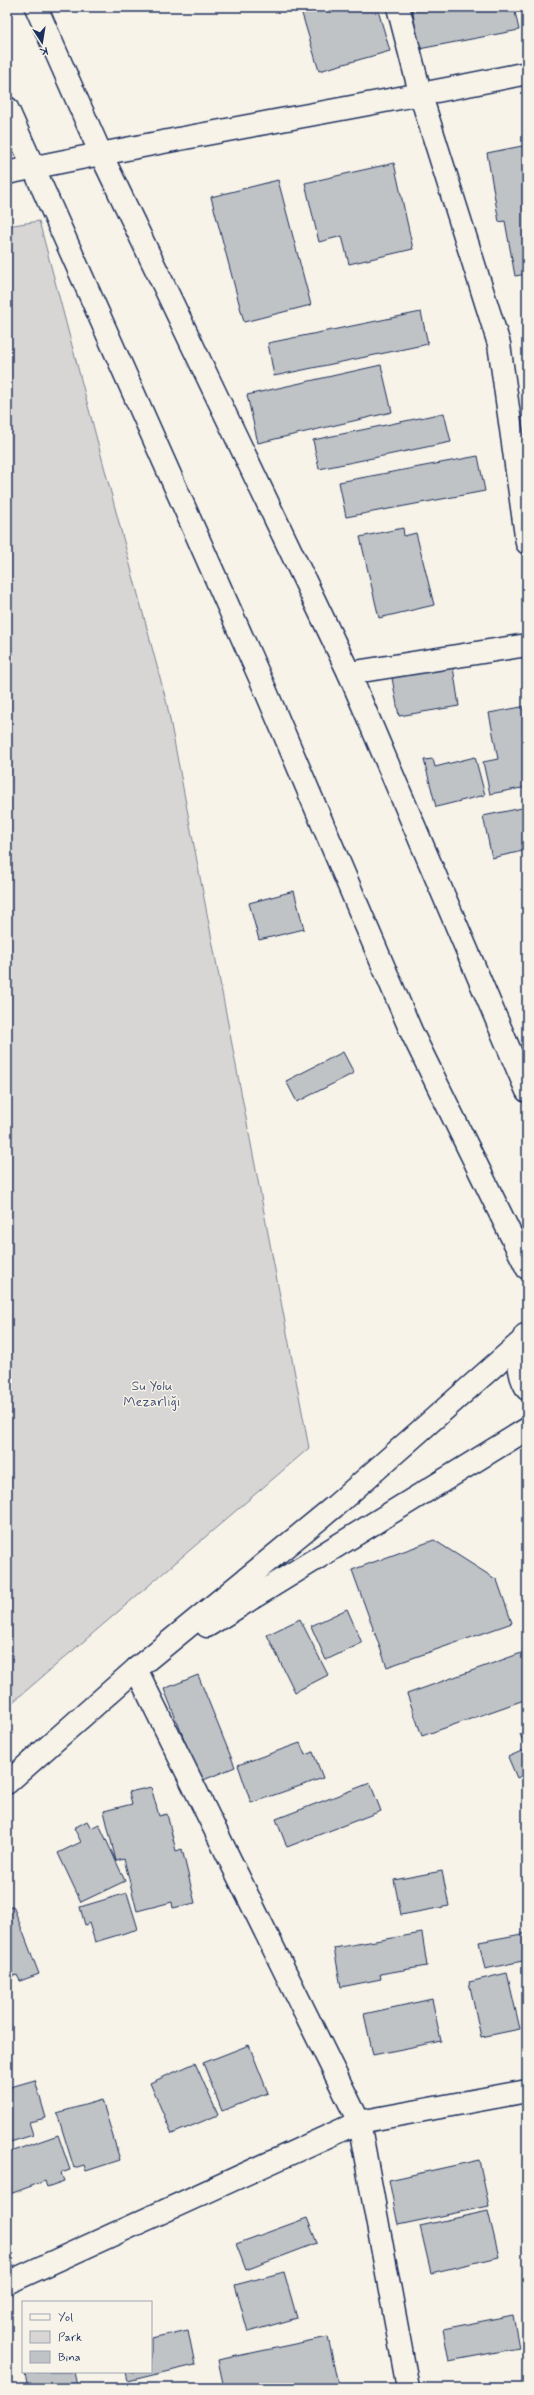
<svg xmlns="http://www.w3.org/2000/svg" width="534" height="2395" font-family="Mynerve,sans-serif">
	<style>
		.green { fill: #d7d6d4; stroke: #798299 }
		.building { fill: #c0c3c5; stroke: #1b2f5e }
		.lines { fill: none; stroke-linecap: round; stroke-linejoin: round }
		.minor-casing { stroke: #1b2f5e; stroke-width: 25 }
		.minor { stroke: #f7f3e8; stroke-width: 22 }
		.labels { text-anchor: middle; stroke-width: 3; stroke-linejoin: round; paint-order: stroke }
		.park-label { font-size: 14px; fill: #415076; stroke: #f7f3e8 }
	</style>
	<rect width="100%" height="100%" fill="#f7f3e8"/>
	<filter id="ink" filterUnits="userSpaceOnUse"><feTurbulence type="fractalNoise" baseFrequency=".025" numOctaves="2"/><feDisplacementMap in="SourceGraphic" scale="8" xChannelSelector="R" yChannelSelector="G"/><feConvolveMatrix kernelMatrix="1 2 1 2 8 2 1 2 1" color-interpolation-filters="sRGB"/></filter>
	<g filter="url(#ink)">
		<!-- green -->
		<polygon class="green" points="39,221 167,704 309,1448 7,1707 7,226"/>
		<!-- building -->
		<g class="building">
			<polygon points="300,7 377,7 390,51 319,71"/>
			<polygon points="412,7 514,7 519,30 419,49"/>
			<polygon points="527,145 527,274 515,276 505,221 499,222 487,153"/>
			<polygon points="394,163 413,249 349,264 342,236 319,242 305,183"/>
			<polygon points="278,180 311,305 244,322 211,197"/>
			<polygon points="421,312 428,344 274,376 268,343"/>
			<polygon points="381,365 392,412 258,443 247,395"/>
			<polygon points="444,413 451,442 319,469 313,440"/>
			<polygon points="478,456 485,491 346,517 339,482"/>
			<polygon points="403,528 404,536 416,533 434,605 379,618 360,537"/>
			<polygon points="453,667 459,706 399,716 392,678"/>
			<polygon points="527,706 527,765 523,766 527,787 490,794 483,762 498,759 489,713"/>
			<polygon points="475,757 485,795 436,807 424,760 433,759 435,767"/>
			<polygon points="527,807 527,850 492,858 483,816"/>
			<polygon points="294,891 304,929 259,940 249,903"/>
			<polygon points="343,1052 354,1073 297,1102 286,1081"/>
			<polygon points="434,1540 497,1580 512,1623 387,1667 352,1570"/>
			<polygon points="347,1609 362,1643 326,1660 311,1626"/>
			<polygon points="300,1619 328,1675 295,1692 267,1635"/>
			<polygon points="527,1651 527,1699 422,1736 407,1694"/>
			<polygon points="198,1675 235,1767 201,1781 164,1689"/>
			<polygon points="527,1731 527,1773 517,1778 508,1757 526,1749 520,1734"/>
			<polygon points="300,1743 305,1755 313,1752 323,1778 251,1803 238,1765"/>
			<polygon points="370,1783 381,1811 287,1847 276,1819"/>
			<polygon points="151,1787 159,1816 167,1814 176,1851 182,1849 195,1903 173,1908 172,1902 137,1911 124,1859 116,1861 104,1811 132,1804 129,1792"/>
			<polygon points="87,1821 91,1828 99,1824 125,1881 81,1902 58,1853 81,1842 74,1828"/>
			<polygon points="442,1871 449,1906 401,1915 394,1880"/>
			<polygon points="127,1893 138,1929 95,1942 89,1923 85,1925 80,1907"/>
			<polygon points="13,1906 39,1974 20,1981 17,1975 7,1978 7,1909"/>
			<polygon points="422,1933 427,1966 380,1974 381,1979 341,1987 334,1948"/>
			<polygon points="527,1933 527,1960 485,1969 479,1942"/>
			<polygon points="507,1973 520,2029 481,2037 469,1982"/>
			<polygon points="432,1999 441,2041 373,2055 364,2014"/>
			<polygon points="249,2045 268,2093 222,2111 203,2063"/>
			<polygon points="195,2063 218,2115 172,2134 150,2083"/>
			<polygon points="35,2080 46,2118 29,2122 33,2135 7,2143 7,2088"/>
			<polygon points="102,2100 120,2160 86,2171 84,2165 74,2168 57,2113"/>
			<polygon points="58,2135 70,2170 61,2173 64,2181 47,2187 45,2181 10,2194 7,2186 7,2153"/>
			<polygon points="479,2160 489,2206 398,2225 389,2180"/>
			<polygon points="488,2211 499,2257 431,2273 420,2226"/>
			<polygon points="307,2218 317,2243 246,2270 236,2244"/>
			<polygon points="284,2272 297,2318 248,2332 235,2285"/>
			<polygon points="513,2315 519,2348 449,2361 443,2329"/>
			<polygon points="188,2330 195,2365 128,2381 126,2372 151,2372 151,2338"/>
			<polygon points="328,2337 338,2384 320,2388 224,2388 218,2360"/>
			<polygon points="30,2372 74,2372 77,2386 28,2388 25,2373"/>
		</g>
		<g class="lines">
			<!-- minor casing -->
			<g class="minor-casing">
				<g id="minor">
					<polyline points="36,7 100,152 349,673 527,1091"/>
					<polyline points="398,7 421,96 499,344 527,543"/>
					<polyline points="7,108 265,689 411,1031 527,1268"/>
					<path d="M7 173C180 136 354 109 527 73"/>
					<polyline points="349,673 527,645"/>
					<path d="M525 1335C517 1351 517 1373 527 1389"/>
					<polyline points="207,1626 527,1429"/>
					<polyline points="136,1669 359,2122 408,2388"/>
					<polyline points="7,1783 136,1669 335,1506 522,1341"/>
					<polyline points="7,2283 359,2122 527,2091"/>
				</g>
			</g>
			<!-- minor -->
			<use href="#minor" class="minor"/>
		</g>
	</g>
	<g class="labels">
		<!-- park labels -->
		<g class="park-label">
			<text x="152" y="1390">Su Yolu<tspan x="152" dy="16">Mezarlığı</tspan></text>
		</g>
	</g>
	<!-- margin -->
	<rect width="534" height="2395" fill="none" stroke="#f7f3e8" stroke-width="24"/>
	<rect x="12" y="12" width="510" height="2371" fill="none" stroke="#1b2f5e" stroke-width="1.5" filter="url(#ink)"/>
	<!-- legend -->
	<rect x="22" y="2301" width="130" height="72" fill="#f7f3e8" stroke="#9fa5b1"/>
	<rect x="30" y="2314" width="20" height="6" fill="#f7f3e8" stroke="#9fa5b1"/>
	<text x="58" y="2321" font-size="12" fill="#1b2f5e">Yol</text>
	<rect x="30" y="2331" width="20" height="12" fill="#d7d6d4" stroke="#9fa5b1"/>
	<text x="58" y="2341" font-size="12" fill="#1b2f5e">Park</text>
	<rect x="30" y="2351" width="20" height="12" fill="#c0c3c5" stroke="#9fa5b1"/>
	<text x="58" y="2361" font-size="12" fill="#1b2f5e">Bina</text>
	<!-- north arrow -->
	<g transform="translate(42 42) rotate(168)" stroke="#f7f3e8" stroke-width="3" paint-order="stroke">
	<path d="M0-3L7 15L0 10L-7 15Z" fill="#1b2f5e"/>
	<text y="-6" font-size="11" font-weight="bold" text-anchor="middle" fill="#1b2f5e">K</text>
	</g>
</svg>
